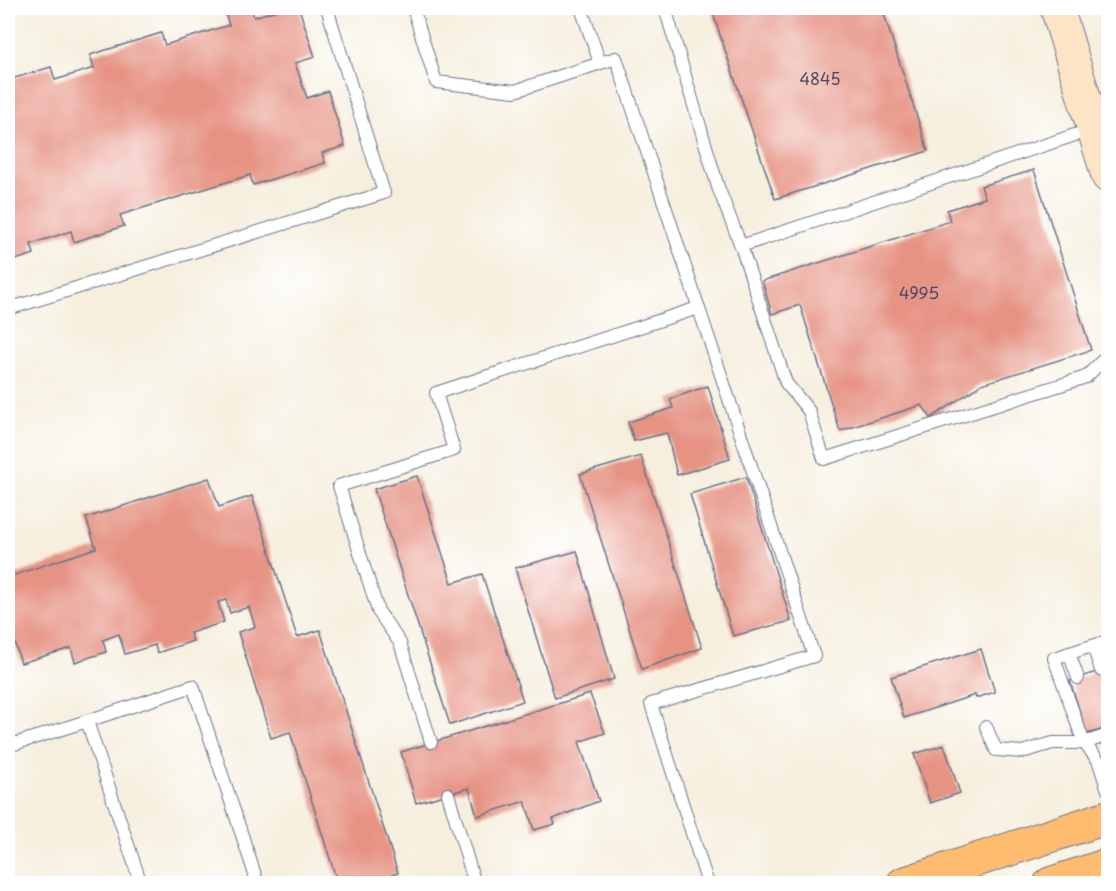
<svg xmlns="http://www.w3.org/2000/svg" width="1116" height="891" font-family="'Playpen Sans',sans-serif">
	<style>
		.building { fill: #e69383 }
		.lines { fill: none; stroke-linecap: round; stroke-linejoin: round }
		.lane-casing { stroke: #68728b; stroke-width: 14 }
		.secondary-casing { stroke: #68728b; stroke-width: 35 }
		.primary-casing { stroke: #68728b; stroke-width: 35 }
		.lane { stroke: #fff; stroke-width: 12 }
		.secondary { stroke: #fee4c6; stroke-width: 33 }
		.primary { stroke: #fdbc70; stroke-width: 33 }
		.labels { text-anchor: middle; stroke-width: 4.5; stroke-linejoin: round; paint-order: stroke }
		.number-label { font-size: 16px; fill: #4e4867 }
	</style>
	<rect width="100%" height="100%" fill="#fff"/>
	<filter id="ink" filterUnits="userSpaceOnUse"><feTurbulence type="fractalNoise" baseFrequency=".0167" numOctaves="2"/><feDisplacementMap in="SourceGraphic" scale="12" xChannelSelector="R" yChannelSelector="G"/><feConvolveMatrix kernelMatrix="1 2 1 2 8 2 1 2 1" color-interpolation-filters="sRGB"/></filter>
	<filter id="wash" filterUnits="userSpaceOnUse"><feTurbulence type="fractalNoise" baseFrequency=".008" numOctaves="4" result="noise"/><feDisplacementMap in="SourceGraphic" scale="24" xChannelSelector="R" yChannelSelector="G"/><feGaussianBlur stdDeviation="1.35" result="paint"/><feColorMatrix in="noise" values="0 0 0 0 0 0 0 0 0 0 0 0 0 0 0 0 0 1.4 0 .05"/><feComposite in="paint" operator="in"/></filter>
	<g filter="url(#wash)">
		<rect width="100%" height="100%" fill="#f6efde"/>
		<g id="blocks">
			<!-- building -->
			<g class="building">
				<polygon points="243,8 251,8 254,17 284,8 299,8 315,57 295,63 307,98 328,91 345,146 322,153 325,163 253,185 250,175 120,215 124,226 74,242 71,231 31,244 34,254 9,262 8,80 51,67 55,80 94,68 90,55 161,33 165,45 229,25 225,13"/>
				<polygon points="711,8 882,8 928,151 775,199"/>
				<polygon points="1034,170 1091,350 982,384 931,418 922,405 840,431 800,305 772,314 762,281 950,221 947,210 985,198 981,186"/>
				<polygon points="708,386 730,459 677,475 667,433 634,441 628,422 673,408 670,399"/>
				<polygon points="641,456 702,648 642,669 580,474"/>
				<polygon points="417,476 452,583 482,574 523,701 450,725 374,489"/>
				<polygon points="746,477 791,621 733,636 690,494"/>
				<polygon points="209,478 219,507 252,496 297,637 320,630 398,873 392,875 395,884 338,884 290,732 271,738 238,632 255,627 249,607 230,613 226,600 218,602 224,622 190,633 193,641 157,653 155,645 125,654 119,634 103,640 106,652 75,662 71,648 21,663 8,621 8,577 96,548 86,518"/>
				<polygon points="577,551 614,679 555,698 515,568"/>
				<polygon points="981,649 995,692 976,698 975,695 904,718 891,677"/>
				<polygon points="1107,668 1108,728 1087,734 1070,681"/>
				<polygon points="590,694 605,733 579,742 599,801 553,819 555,824 534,830 525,801 477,816 469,788 416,803 401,752"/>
				<polygon points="944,745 960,793 930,803 914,754"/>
			</g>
		</g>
	</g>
	<g filter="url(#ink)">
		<use href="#blocks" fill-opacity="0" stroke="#68728b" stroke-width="1.5"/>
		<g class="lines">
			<!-- lane casing -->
			<g class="lane-casing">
				<g id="lane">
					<polyline points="413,8 436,82 515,91 616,58 814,656 651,704 708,884"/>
					<polyline points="581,8 600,63"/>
					<polyline points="665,8 718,187 741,246 786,383 809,411 824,459 1086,377 1108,355"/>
					<polyline points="741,246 1093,129"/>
					<polyline points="8,309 384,193 327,8"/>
					<polyline points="1108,641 1054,658 1084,743 1098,760 1108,790"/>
					<polyline points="1093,646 1101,670"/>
					<polyline points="1069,653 1078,678"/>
					<polyline points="986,727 996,750 1022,752 1053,743 1084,743 1108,735"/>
					<polyline points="431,742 400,643 378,611 339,486 454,450 436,393 698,308"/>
					<polyline points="8,746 87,721"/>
					<polyline points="448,794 475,884"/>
					<polyline points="141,884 87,721 193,686 258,884"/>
				</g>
			</g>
			<!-- secondary casing -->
			<g class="secondary-casing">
				<polyline id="secondary" points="1057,8 1108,176"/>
			</g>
			<!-- primary casing -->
			<g class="primary-casing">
				<g id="primary">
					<polyline points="903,884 1108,817"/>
					<polyline points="1050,884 1108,865"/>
				</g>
			</g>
			<!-- lane -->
			<use href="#lane" class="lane"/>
			<!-- secondary -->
			<use href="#secondary" class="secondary"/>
			<!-- primary -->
			<use href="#primary" class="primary"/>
		</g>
	</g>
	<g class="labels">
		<!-- number labels -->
		<g class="number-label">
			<text x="820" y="85">4845</text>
			<text x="919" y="299">4995</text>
		</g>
	</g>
	<!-- margin -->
	<rect width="1116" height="891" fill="none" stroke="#fff" stroke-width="30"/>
</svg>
